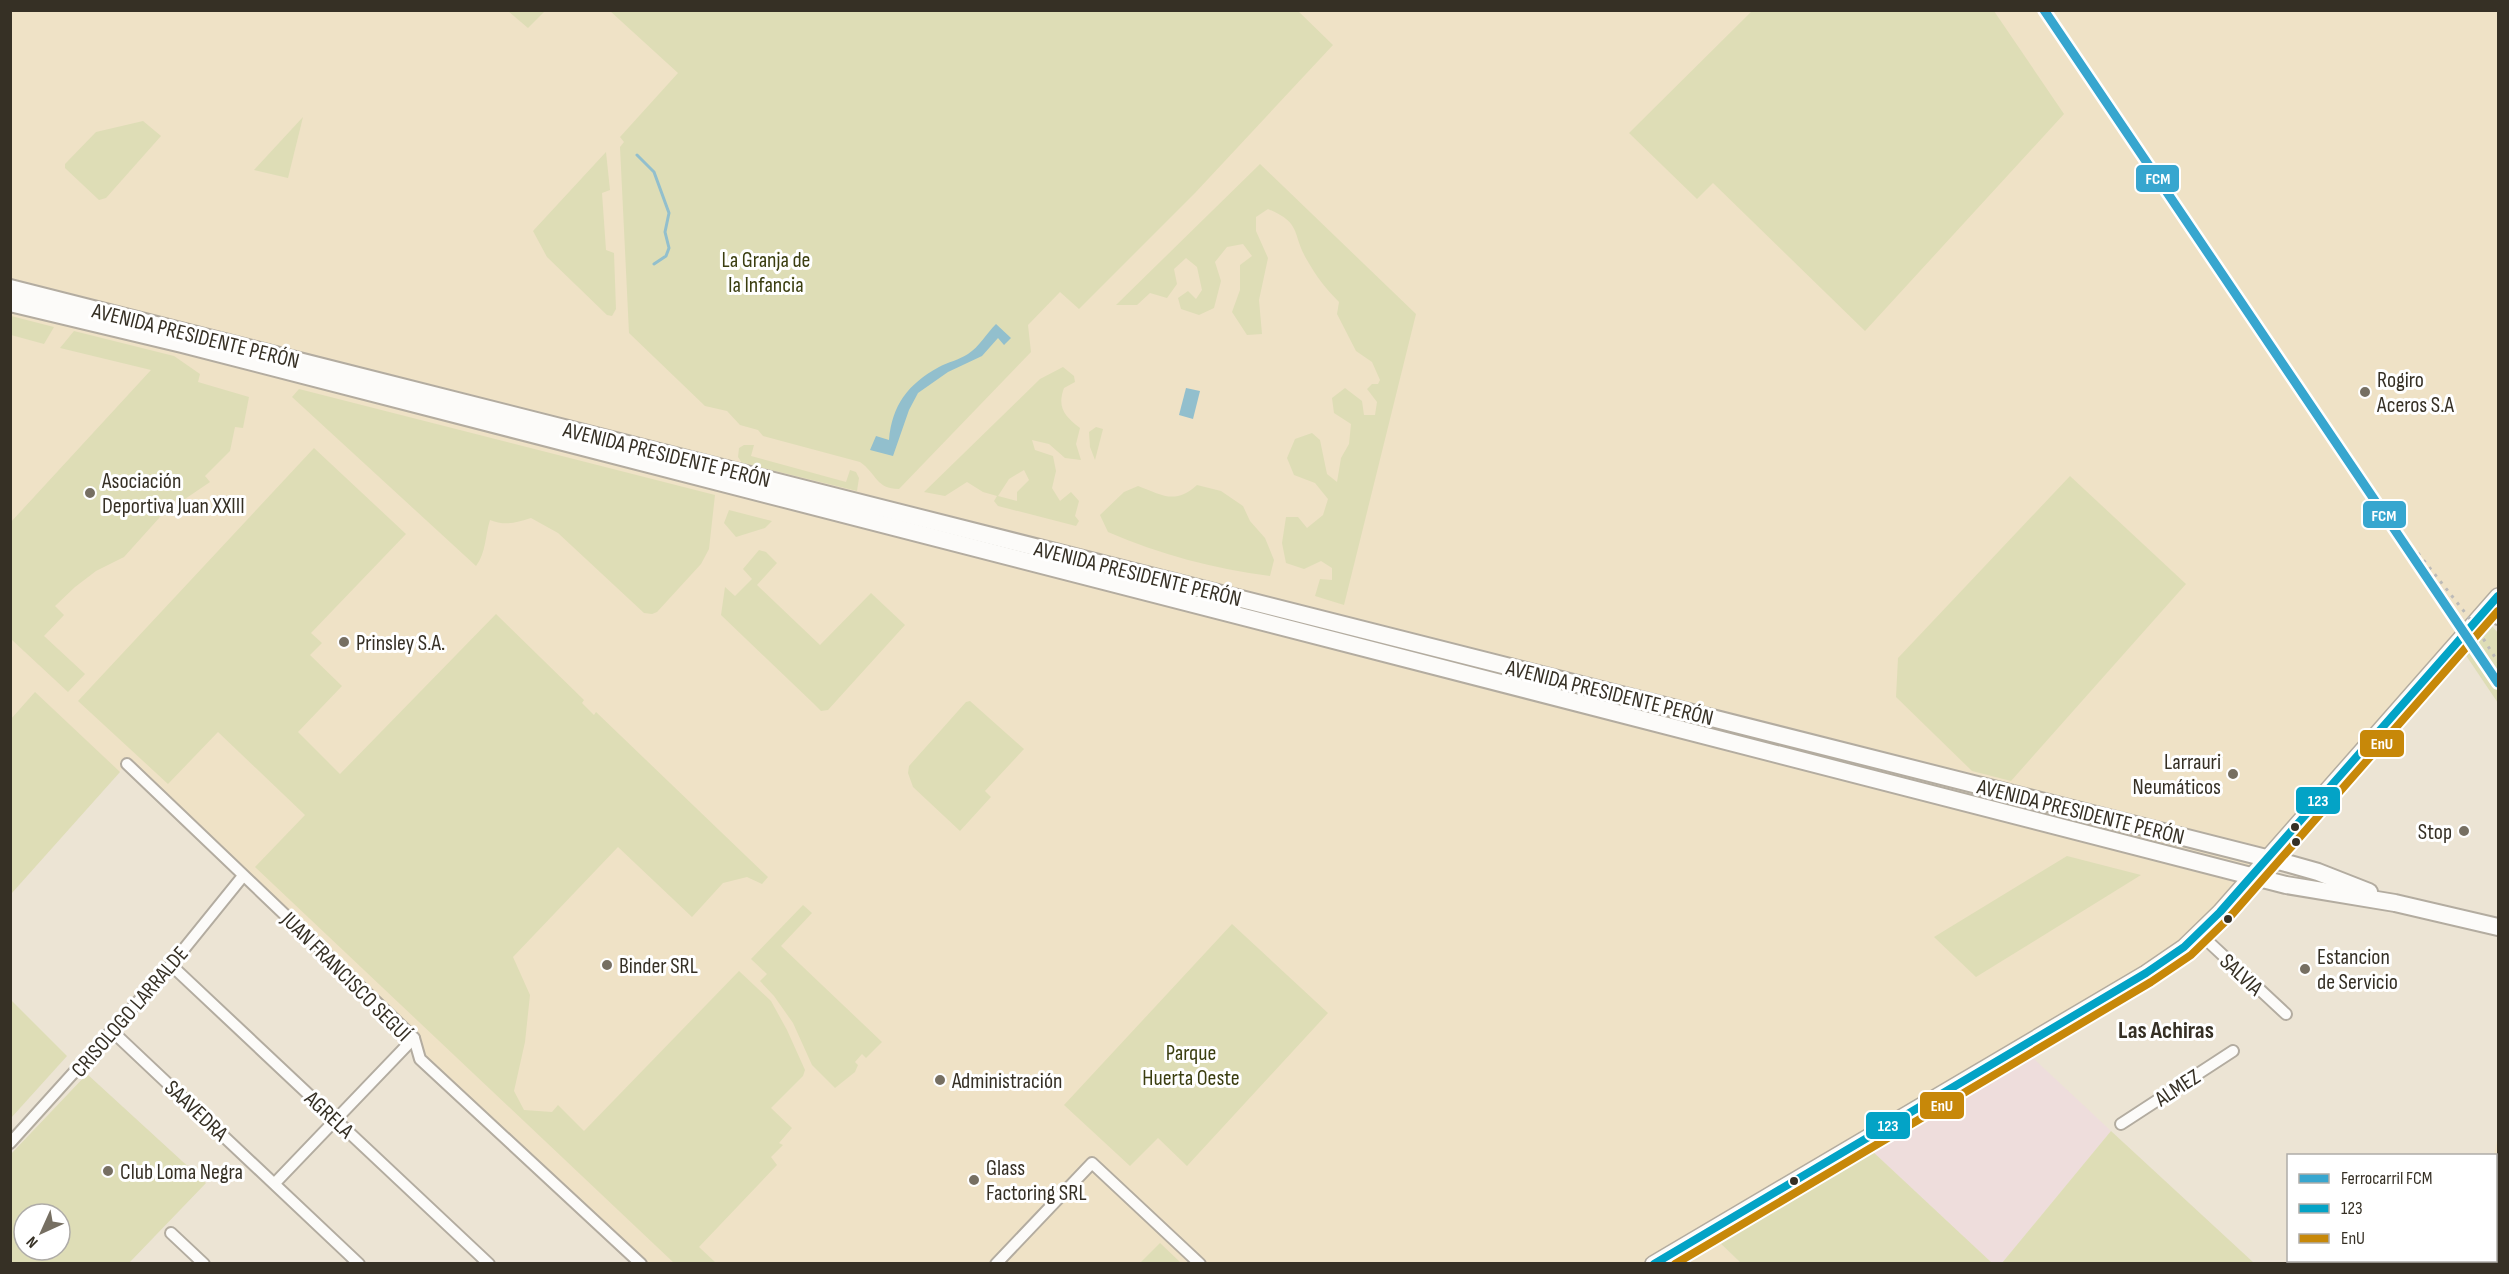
<svg xmlns="http://www.w3.org/2000/svg" width="2509" height="1274" font-family="'Sofia Sans Condensed',sans-serif">
	<style>
		.commercial { fill: #eedddc }
		.built { fill: #efe2c6 }
		.green { fill: #deddb6; fill-rule: evenodd }
		.water { fill: #92bfcd }
		.lines { fill: none; stroke-linecap: round; stroke-linejoin: round }
		.stream { stroke: #92bfcd; stroke-width: 3 }
		.minor-casing { stroke: #b3aca0; stroke-width: 14 }
		.secondary-casing { stroke: #b3aca0; stroke-width: 18 }
		.primary-casing { stroke: #b3aca0; stroke-width: 20 }
		.minor { stroke: #fcfbf9; stroke-width: 10 }
		.secondary { stroke: #fcfbf9; stroke-width: 15 }
		.primary { stroke: #fcfbf9; stroke-width: 16 }
		.rail { stroke: #bdbbb8; stroke-width: 3; stroke-dasharray: 3 6; stroke-linecap: butt }
		.bus-1-casing { stroke: #fff; stroke-width: 12 }
		.bus-2-casing { stroke: #fff; stroke-width: 12 }
		.bus-1 { stroke: #03a3c6; stroke-width: 8 }
		.bus-2 { stroke: #c78809; stroke-width: 8 }
		.rail-1-casing { stroke: #fff; stroke-width: 14 }
		.rail-1 { stroke: #37a6cf; stroke-width: 9 }
		.poi-dot { fill: #766f62; stroke: #fff; stroke-width: 2 }
		.bus-dot { fill: #363025; stroke: #fff; stroke-width: 2 }
		.labels { text-anchor: middle; stroke-width: 6; stroke-linejoin: round; paint-order: stroke }
		.park-label { font-size: 22px; fill: #3b3e10; stroke: #fff }
		.street-label { font-size: 22px; fill: #363025; stroke: #fff }
		.poi-label { font-size: 22px; fill: #363025; stroke: #fff; text-anchor: start }
		.neighbourhood-label { font-size: 24px; font-weight: bold; fill: #363025; stroke: #fff }
		.line-badge { stroke: #fff; stroke-width: 2 }
		.badge-label { font-size: 16px; text-anchor: middle; font-weight: bold; fill: #fff }
	</style>
	<rect width="100%" height="100%" fill="#ece4d4"/>
	<!-- commercial -->
	<polygon class="commercial" points="2030,1055 2111,1131 2002,1263 1992,1263 1871,1150 2008,1066 2017,1070 2021,1067 2022,1060"/>
	<!-- built -->
	<g class="built">
		<polygon points="11,11 2498,11 2498,596 2184,947 1653,1263 641,1263 420,1059 414,1038 126,764 11,894"/>
		<polygon points="2498,1136 2498,1263 2467,1263 2468,1261 2496,1260 2496,1156 2494,1155"/>
		<polygon points="1716,1239 1741,1263 1681,1264 1685,1259"/>
	</g>
	<!-- green -->
	<g class="green">
		<path d="M1297 10 1333 45 1195 193 1079 309 1060 292 1028 325 1031 352 899 489C876 489 877 474 860 462L763 436 758 430 740 425 727 411 705 406 629 333 620 147 624 142 620 137 678 73 610 11Z"/>
		<polygon points="1753,10 1994,11 2064,114 1865,331 1713,183 1697,199 1629,133"/>
		<polygon points="508,11 545,11 528,28"/>
		<polygon points="303,117 288,178 254,170"/>
		<polygon points="143,121 161,136 106,198 99,200 65,168 65,164 96,132"/>
		<polygon points="606,152 610,190 602,193 606,250 614,253 616,309 612,316 607,315 547,257 533,231"/>
		<path d="M1260 164 1416 314 1344 605 1315 596 1320 579 1332 580V568L1321 561 1304 569 1286 563 1282 543 1286 517H1298L1307 528 1323 515 1328 499 1315 483 1294 475 1287 458 1295 439 1312 433 1320 440 1327 474 1337 482 1341 458 1349 444 1351 424 1334 413 1332 398 1345 388 1362 401 1364 415H1375L1377 402 1367 389 1372 384H1378L1380 380 1372 362 1356 351 1337 314 1339 302C1326 289 1316 276 1307 260 1291 233 1303 224 1268 209L1256 217V231L1268 258 1259 300 1262 334 1247 335 1232 312 1240 290V265L1252 256 1243 244 1227 247 1215 262 1221 281 1214 308 1199 315 1181 309 1178 298 1188 291 1196 299 1202 290 1197 267 1186 258 1174 269 1177 284 1167 298 1150 293 1137 305H1116Z"/>
		<polygon points="11,316 54,327 44,344 11,335"/>
		<polygon points="74,331 174,356 200,374 198,382 249,397 243,428 235,427 230,451 205,476 210,482 182,501 178,497 124,557 96,571 75,587 55,606 64,615 44,636 85,674 68,692 11,639 11,522 151,370 60,348"/>
		<path d="M1063 367 1074 376 1075 382 1064 388C1057 407 1064 416 1080 428L1076 444 1081 460 1065 458 1049 444 1032 440 1035 450 1053 456 1056 471 1052 488 1060 501 1071 492 1079 501 1075 516 1079 521 1076 526 998 506 994 501 997 496 983 492 967 482 945 496 924 492 1040 379ZM1024 470 1029 480 1017 492V501L998 496 1009 479Z"/>
		<path d="M299 389 715 495 709 549 701 564 657 612 652 614 644 613 558 533 531 518C515 523 505 526 490 520 485 536 486 553 476 566L292 397Z"/>
		<polygon points="1096,427 1103,429 1095,460 1090,447 1089,432"/>
		<polygon points="744,445 754,445 751,456 846,482 850,470 856,472 859,478 857,491 742,463 738,457 739,448"/>
		<polygon points="314,448 406,534 311,633 322,643 310,655 342,686 298,732 340,774 496,614 584,700 582,703 594,715 596,712 768,877 762,884 747,877 723,883 692,917 618,847 513,957 530,995 525,1042 514,1091 524,1110 552,1112 558,1105 584,1131 739,971 771,1001 787,1030 805,1070 803,1076 771,1108 792,1128 779,1143 783,1145 771,1157 777,1165 699,1247 716,1263 674,1263 255,867 305,815 218,732 168,784 78,701"/>
		<polygon points="2070,476 2186,584 2011,781 1972,771 1896,697 1898,658"/>
		<path d="M1197 485 1221 491 1243 506 1250 521 1265 538 1274 560 1270 576C1214 569 1159 554 1108 532L1100 515 1124 492 1138 486C1162 495 1175 505 1197 485Z"/>
		<polygon points="729,510 772,521 765,528 736,537 724,523"/>
		<polygon points="759,550 766,552 777,563 757,585 820,645 871,593 905,625 828,710 821,711 813,703 721,615 725,587 735,596 752,579 743,569"/>
		<polygon points="2492,626 2498,633 2498,703 2465,654"/>
		<polygon points="35,692 120,772 11,894 11,719"/>
		<polygon points="970,701 1024,749 985,791 991,797 960,831 913,787 908,773 909,766 966,702"/>
		<polygon points="2067,856 2141,875 1976,977 1934,937"/>
		<polygon points="803,905 812,913 781,946 882,1042 866,1058 862,1054 855,1062 858,1065 855,1072 835,1088 812,1065 793,1023 774,996 760,981 767,974 751,959"/>
		<polygon points="1232,924 1328,1013 1187,1166 1158,1138 1130,1166 1064,1105"/>
		<polygon points="11,1000 67,1056 11,1118 10,1118"/>
		<path d="M87 1074 206 1183 129 1263H11V1154ZM24 1214H60V1250H24Z"/>
		<polygon points="2111,1131 2254,1263 2002,1263"/>
		<polygon points="1871,1150 1992,1263 1741,1263 1716,1239"/>
		<polygon points="1160,1243 1181,1263 1140,1263"/>
	</g>
	<!-- water -->
	<g class="water">
		<path d="M996 324 1011 338 1004 345 998 338 982 356 948 372 918 393 909 410 893 456 870 450 876 436 889 440C892 405 908 384 939 367 948 362 959 360 968 354 979 347 987 333 996 324Z"/>
		<polygon points="1186,388 1200,391 1193,419 1179,415"/>
	</g>
	<g class="lines">
		<!-- stream -->
		<polyline class="stream" points="637,155 654,172 669,213 665,232 669,248 666,256 654,264"/>
		<!-- minor casing -->
		<g class="minor-casing">
			<g id="minor">
				<polyline points="2488,608 2498,619"/>
				<polyline points="127,764 414,1038 420,1059 641,1264"/>
				<polyline points="2199,933 2286,1014"/>
				<polyline points="171,965 489,1264"/>
				<polyline points="112,1031 359,1264"/>
				<polyline points="2121,1124 2233,1051"/>
				<polyline points="10,1143 171,965 243,876"/>
				<polyline points="275,1183 414,1038"/>
				<polyline points="171,1233 204,1264"/>
				<polyline points="996,1264 1092,1163 1200,1264"/>
			</g>
		</g>
		<!-- secondary casing -->
		<g class="secondary-casing">
			<polyline id="secondary" points="1653,1264 2146,973 2184,947 2220,912 2498,596"/>
		</g>
		<!-- primary casing -->
		<g class="primary-casing">
			<g id="primary">
				<polyline points="10,288 2286,863 2318,872 2369,892"/>
				<polyline points="10,303 182,344 2286,885 2395,903 2498,927"/>
			</g>
		</g>
		<!-- minor -->
		<use href="#minor" class="minor"/>
		<!-- secondary -->
		<use href="#secondary" class="secondary"/>
		<!-- primary -->
		<use href="#primary" class="primary"/>
		<!-- rail -->
		<polyline class="rail" points="2418,553 2474,624 2498,662"/>
		<!-- bus-1 casing -->
		<g class="bus-1-casing">
			<polyline id="bus-1" points="1654,1264 2146,973 2184,947 2220,912 2498,596"/>
		</g>
		<!-- bus-2 casing -->
		<g class="bus-2-casing">
			<polyline id="bus-2" points="1675,1264 2151,982 2191,955 2228,919 2498,611"/>
		</g>
		<!-- bus-1 -->
		<use href="#bus-1" class="bus-1"/>
		<!-- bus-2 -->
		<use href="#bus-2" class="bus-2"/>
		<!-- rail-1 casing -->
		<g class="rail-1-casing">
			<polyline id="rail-1" points="2044,10 2498,683"/>
		</g>
		<!-- rail-1 -->
		<use href="#rail-1" class="rail-1"/>
	</g>
	<!-- markers -->
	<g class="poi-dot">
		<circle cx="2365" cy="392" r="6"/>
		<circle cx="90" cy="493" r="6"/>
		<circle cx="344" cy="642" r="6"/>
		<circle cx="2233" cy="774" r="6"/>
		<circle cx="2464" cy="831" r="6"/>
		<circle cx="607" cy="965" r="6"/>
		<circle cx="2305" cy="969" r="6"/>
		<circle cx="940" cy="1080" r="6"/>
		<circle cx="108" cy="1171" r="6"/>
		<circle cx="974" cy="1180" r="6"/>
	</g>
	<g class="bus-dot">
		<circle cx="2295" cy="827" r="5"/>
		<circle cx="2296" cy="842" r="5"/>
		<circle cx="2228" cy="919" r="5"/>
		<circle cx="1794" cy="1181" r="5"/>
	</g>
	<g class="labels">
		<!-- park labels -->
		<g class="park-label">
			<text x="766" y="267">La Granja de<tspan x="766" dy="25">la Infancia</tspan></text>
			<text x="1191" y="1060">Parque<tspan x="1191" dy="25">Huerta Oeste</tspan></text>
		</g>
		<!-- street labels -->
		<g class="street-label">
			<text transform="translate(196 335) rotate(14)" y="8">AVENIDA PRESIDENTE PERÓN</text>
			<text transform="translate(667 454) rotate(14)" y="8">AVENIDA PRESIDENTE PERÓN</text>
			<text transform="translate(1138 573) rotate(14)" y="8">AVENIDA PRESIDENTE PERÓN</text>
			<text transform="translate(1610 692) rotate(14)" y="8">AVENIDA PRESIDENTE PERÓN</text>
			<text transform="translate(2081 811) rotate(14)" y="8">AVENIDA PRESIDENTE PERÓN</text>
			<text transform="translate(2242 974) rotate(43)" y="8">SALVIA</text>
			<text transform="translate(347 976) rotate(45)" y="8">JUAN FRANCISCO SEGUÍ</text>
			<text transform="translate(129 1011) rotate(-49)" y="8">CRISOLOGO LARRALDE</text>
			<text transform="translate(2177 1087) rotate(-33)" y="8">ALMEZ</text>
			<text transform="translate(197 1110) rotate(43)" y="8">SAAVEDRA</text>
			<text transform="translate(330 1114) rotate(43)" y="8">AGRELA</text>
		</g>
		<!-- poi labels -->
		<g class="poi-label">
			<text x="2377" y="387">Rogiro<tspan x="2377" dy="25">Aceros S.A</tspan></text>
			<text x="102" y="488">Asociación<tspan x="102" dy="25">Deportiva Juan XXIII</tspan></text>
			<text x="356" y="650">Prinsley S.A.</text>
			<text x="2221" y="769" text-anchor="end">Larrauri<tspan x="2221" dy="25">Neumáticos</tspan></text>
			<text x="2452" y="839" text-anchor="end">Stop</text>
			<text x="2317" y="964">Estancion<tspan x="2317" dy="25">de Servicio</tspan></text>
			<text x="619" y="973">Binder SRL</text>
			<text x="952" y="1088">Administración</text>
			<text x="986" y="1175">Glass<tspan x="986" dy="25">Factoring SRL</tspan></text>
			<text x="120" y="1179">Club Loma Negra</text>
		</g>
		<!-- neighbourhood labels -->
		<g class="neighbourhood-label">
			<text x="2166" y="1038">Las Achiras</text>
		</g>
	</g>
	<g class="line-badge">
		<rect x="2135" y="164" width="45" height="29" rx="6" fill="#37a6cf"/>
		<rect x="2362" y="500" width="45" height="29" rx="6" fill="#37a6cf"/>
		<rect x="2359" y="729" width="46" height="29" rx="6" fill="#c78809"/>
		<rect x="2295" y="786" width="46" height="29" rx="6" fill="#03a3c6"/>
		<rect x="1919" y="1091" width="46" height="29" rx="6" fill="#c78809"/>
		<rect x="1865" y="1111" width="46" height="29" rx="6" fill="#03a3c6"/>
	</g>
	<g class="badge-label">
		<text x="2158" y="184">FCM</text>
		<text x="2384" y="521">FCM</text>
		<text x="2382" y="749">EnU</text>
		<text x="2318" y="806">123</text>
		<text x="1942" y="1111">EnU</text>
		<text x="1888" y="1131">123</text>
	</g>
	<!-- border -->
	<rect width="2509" height="1274" fill="none" stroke="#363025" stroke-width="24"/>
	<!-- legend -->
	<rect x="2287" y="1154" width="210" height="108" fill="#ffffff" stroke="#afaca8" stroke-width="1.5"/>
	<rect x="2299" y="1174" width="30" height="9" fill="#37a6cf" stroke="#afaca8" stroke-width="1.5"/>
	<text x="2341" y="1184" font-size="18" fill="#363025">Ferrocarril FCM</text>
	<rect x="2299" y="1204" width="30" height="9" fill="#03a3c6" stroke="#afaca8" stroke-width="1.5"/>
	<text x="2341" y="1214" font-size="18" fill="#363025">123</text>
	<rect x="2299" y="1234" width="30" height="9" fill="#c78809" stroke="#afaca8" stroke-width="1.5"/>
	<text x="2341" y="1244" font-size="18" fill="#363025">EnU</text>
	<!-- north arrow -->
	<g transform="translate(42 1232) rotate(225)"><circle r="28" fill="#ffffff" stroke="#afaca8" stroke-width="1.5"/>
	<path d="M0-4.5L10 22L0 15L-10 22Z" fill="#766f62"/>
	<text y="-9" font-size="16" font-weight="bold" text-anchor="middle" fill="#363025">N</text>
	</g>
</svg>
